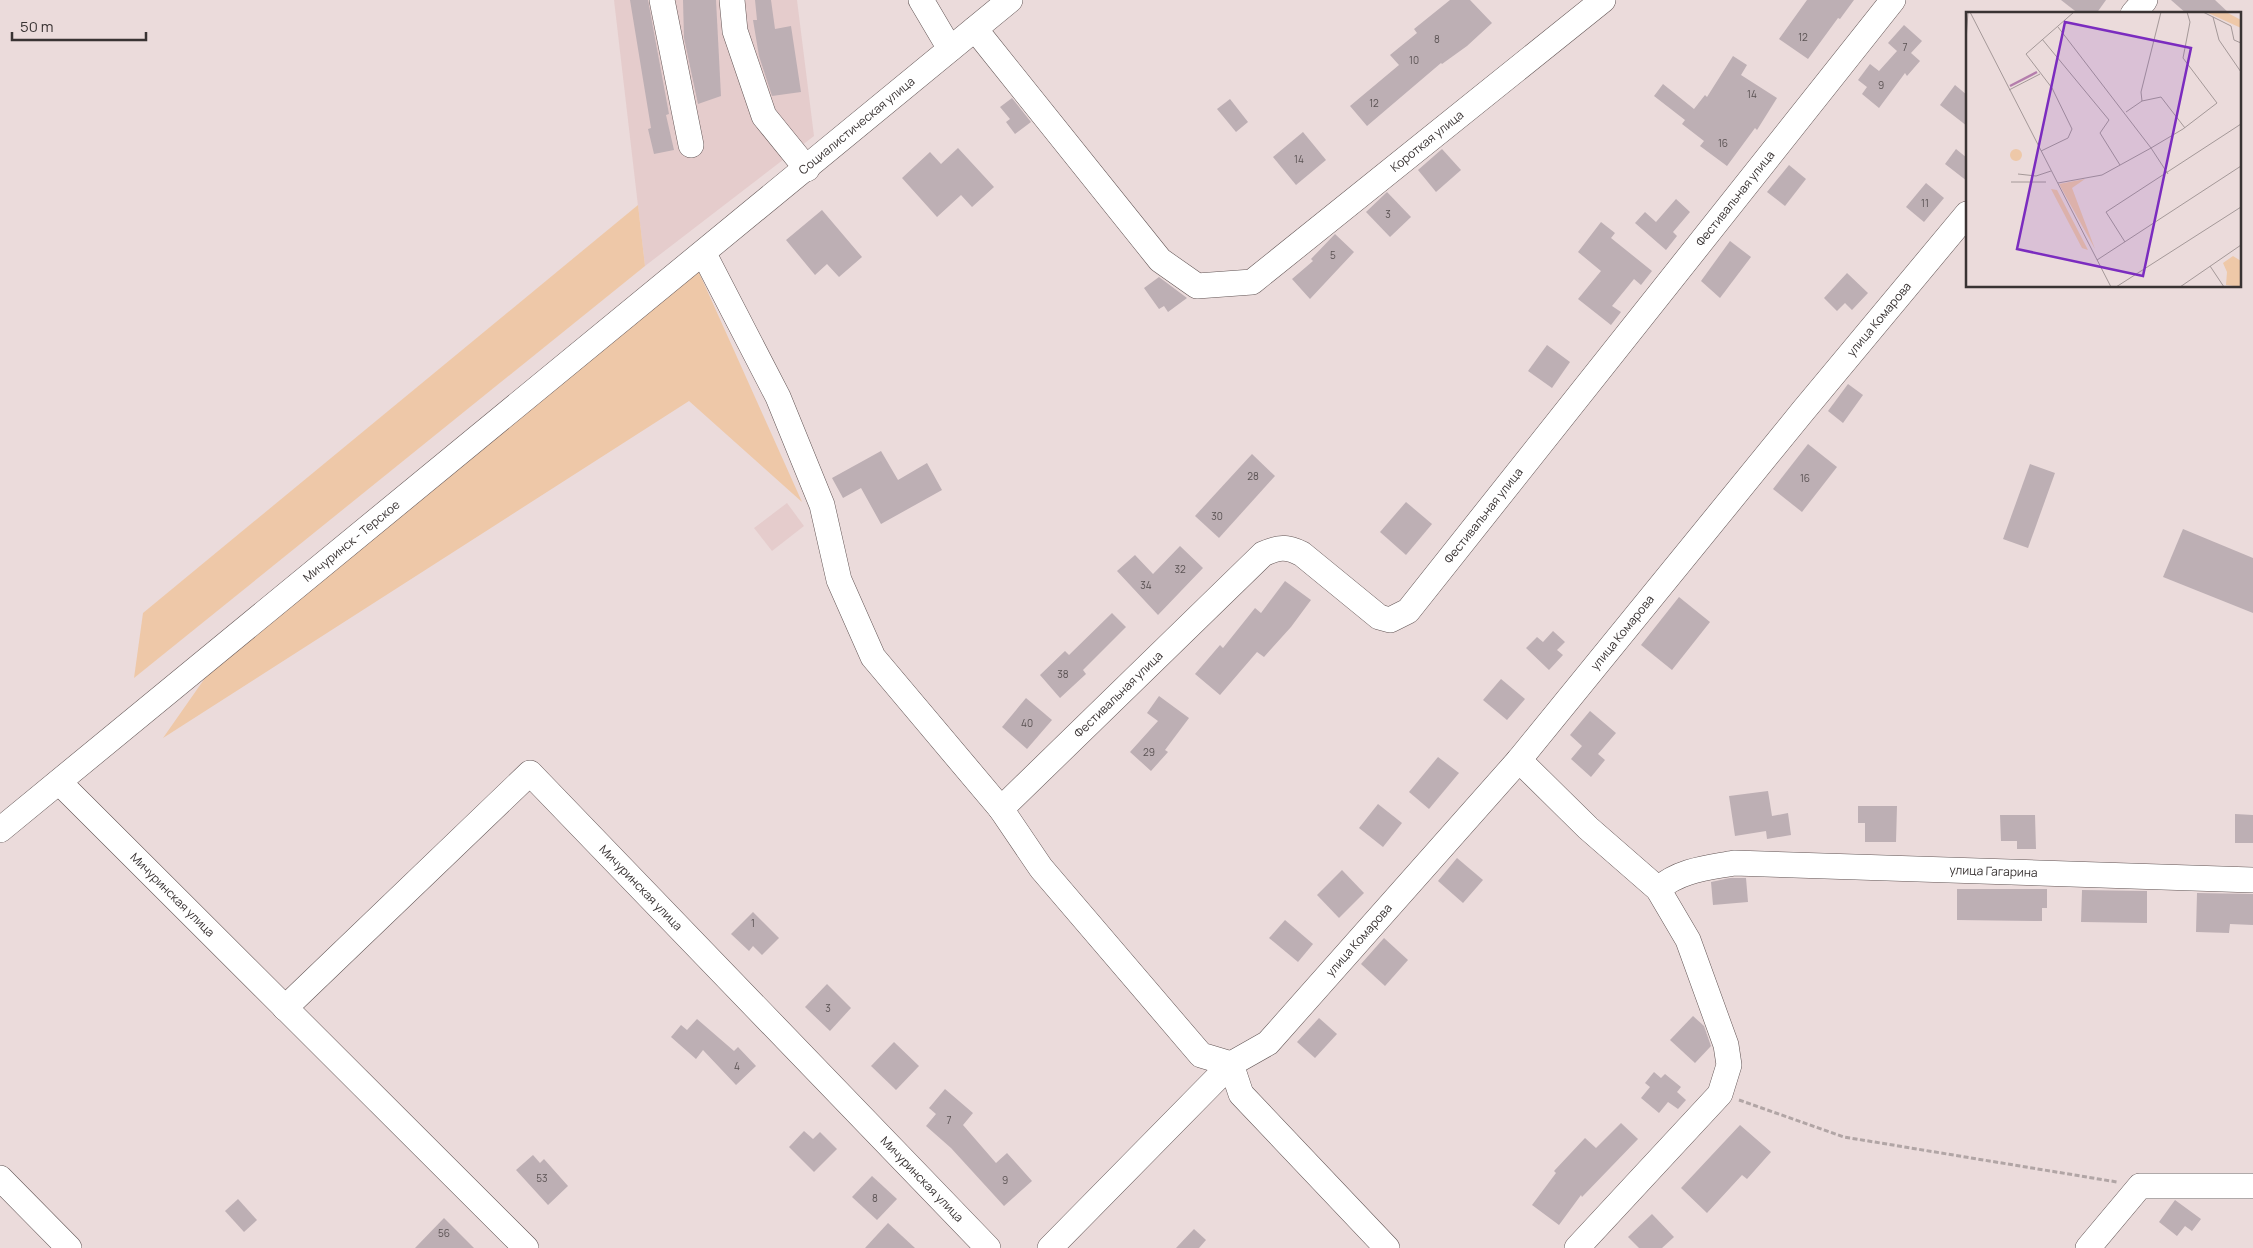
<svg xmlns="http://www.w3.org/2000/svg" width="2253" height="1248" font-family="Manrope,sans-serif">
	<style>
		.built { fill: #e5cccc }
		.green { fill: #eec8a8 }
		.building { fill: #bdafb4 }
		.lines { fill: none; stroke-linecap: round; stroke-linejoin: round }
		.minor-casing { stroke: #615454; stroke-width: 26 }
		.path { stroke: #b1a5a5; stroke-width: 3; stroke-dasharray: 5 2.5; stroke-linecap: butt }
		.minor { stroke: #fff; stroke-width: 25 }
		.labels { text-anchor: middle; stroke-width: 4; stroke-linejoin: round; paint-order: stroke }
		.number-label { font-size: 10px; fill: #5a5253 }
		.street-label { font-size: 12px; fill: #393333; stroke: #ebdbdb }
		.inset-river { fill: none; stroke: #b47eac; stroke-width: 2.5 }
		.inset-road { fill: none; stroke: #a49898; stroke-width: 1 }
		.view { fill: #7b2cbf; fill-opacity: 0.15; stroke: #7b2cbf; stroke-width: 2.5 }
		.inset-edge { fill: none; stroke: #393333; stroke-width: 2.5 }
	</style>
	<rect width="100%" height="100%" fill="#ebdbdb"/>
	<!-- built -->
	<g class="built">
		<polygon points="614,0 797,0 814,136 645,266"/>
		<polygon points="787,503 804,526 772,551 754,528"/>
	</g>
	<!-- green -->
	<g class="green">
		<polygon points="638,205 645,266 134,678 143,613"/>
		<polygon points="697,268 802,502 689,401 163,738 212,668"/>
	</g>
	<!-- building -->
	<g class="building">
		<polygon points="630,0 648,0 669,114 666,115 674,150 654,154 648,129 651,128"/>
		<polygon points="683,0 716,0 721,96 698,104 684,38"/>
		<polygon points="755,0 771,0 775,29 791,26 801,92 772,96 759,56 753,20 757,20"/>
		<polygon points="1450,0 1470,0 1492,23 1467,46 1442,64 1441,63 1367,126 1350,106 1399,65 1390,55 1417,33 1414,29"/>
		<polygon points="1807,0 1854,0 1840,19 1838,18 1808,59 1779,39"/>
		<polygon points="2061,0 2106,0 2096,14 2079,14"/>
		<polygon points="2171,0 2215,0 2230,14 2187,14"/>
		<polygon points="1904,25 1922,41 1911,53 1920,61 1907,76 1905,73 1879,108 1862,94 1867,87 1858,80 1870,64 1879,71 1897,51 1888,43"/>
		<polygon points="1733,56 1747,65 1741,75 1777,98 1757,130 1755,128 1727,166 1700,146 1704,141 1682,124 1685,120 1654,96 1663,84 1694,109 1705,95 1707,97"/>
		<polygon points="1955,85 1967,95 1967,126 1940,105"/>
		<polygon points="1012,98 1031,122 1015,134 1006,122 1010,119 1000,107"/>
		<polygon points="1230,99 1248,122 1236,132 1217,109"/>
		<polygon points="1303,132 1326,160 1296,185 1273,157"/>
		<polygon points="958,148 994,187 972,207 961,195 937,217 902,178 930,152 941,164"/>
		<polygon points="1442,149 1461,170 1436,192 1418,170"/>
		<polygon points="1956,149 1967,158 1967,181 1945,164"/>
		<polygon points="1789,165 1806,179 1785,206 1767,192"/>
		<polygon points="1926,183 1944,198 1924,222 1906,207"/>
		<polygon points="1387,192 1411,217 1390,237 1366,212"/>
		<polygon points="1676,199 1690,212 1673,232 1677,236 1666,250 1635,223 1645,212 1656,222"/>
		<polygon points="822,210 862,257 839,277 827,264 815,275 786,240"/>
		<polygon points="1601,222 1615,233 1611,238 1652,271 1641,285 1634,279 1612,306 1621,312 1611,325 1578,299 1601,271 1578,252"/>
		<polygon points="1335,234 1354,252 1310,299 1292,279 1313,261 1311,259"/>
		<polygon points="1730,241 1751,257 1720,298 1701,281"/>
		<polygon points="1847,273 1868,293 1852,310 1845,303 1837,311 1824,298"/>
		<polygon points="1159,277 1187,298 1168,312 1164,306 1159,309 1144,288"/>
		<polygon points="1547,345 1570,362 1552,388 1528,371"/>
		<polygon points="1848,384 1863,395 1843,423 1828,411"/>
		<polygon points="1808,444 1837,467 1802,512 1773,489"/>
		<polygon points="881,451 898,480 927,463 942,490 881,524 861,488 843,498 832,478"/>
		<polygon points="1252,454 1275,476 1219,538 1195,516"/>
		<polygon points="2030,464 2055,473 2028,548 2003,539"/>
		<polygon points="1406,502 1432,524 1406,555 1380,532"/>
		<polygon points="2183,529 2253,558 2253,613 2163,577"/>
		<polygon points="1180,546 1203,568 1158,615 1117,571 1135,555 1153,574"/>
		<polygon points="1285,581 1311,600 1291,627 1264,657 1257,652 1220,695 1195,674 1220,645 1223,648 1255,608 1261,613"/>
		<polygon points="1679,597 1710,622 1672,670 1641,645"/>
		<polygon points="1112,613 1126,627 1083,670 1086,674 1060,698 1040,675 1065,651 1069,655"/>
		<polygon points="1553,631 1565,642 1557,650 1563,655 1549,670 1526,648 1537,637 1543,642"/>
		<polygon points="1501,679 1525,699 1507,720 1483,700"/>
		<polygon points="1159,696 1189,718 1165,750 1168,752 1151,771 1130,752 1158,721 1147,713"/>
		<polygon points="1026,698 1052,720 1027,749 1002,727"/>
		<polygon points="1590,711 1616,733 1598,754 1605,760 1591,777 1571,759 1582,746 1570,735"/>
		<polygon points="1438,757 1459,773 1429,809 1409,792"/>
		<polygon points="1768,791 1772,816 1788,813 1791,835 1767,839 1766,831 1735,836 1729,796"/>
		<polygon points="1378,804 1402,823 1383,847 1359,828"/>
		<polygon points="1858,806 1897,806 1896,842 1865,842 1865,823 1858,823"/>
		<polygon points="2235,814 2253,815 2253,843 2235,843"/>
		<polygon points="2000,815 2035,815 2036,849 2017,849 2017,841 2001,841"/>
		<polygon points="1457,858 1483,880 1463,903 1438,881"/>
		<polygon points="1342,870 1364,893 1339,918 1317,895"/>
		<polygon points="1730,878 1746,878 1748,902 1713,905 1711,882"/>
		<polygon points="1957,889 2047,889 2047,908 2042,908 2042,921 1957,920"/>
		<polygon points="2082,890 2147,891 2147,923 2081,922"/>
		<polygon points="2197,893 2253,894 2253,925 2230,924 2229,933 2196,932"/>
		<polygon points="753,912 779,938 762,955 753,946 749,951 731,934"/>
		<polygon points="1285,920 1313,944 1298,962 1269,938"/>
		<polygon points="1384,938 1408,960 1385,986 1361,964"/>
		<polygon points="827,984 851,1008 830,1031 805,1007"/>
		<polygon points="1693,1016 1704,1026 1711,1046 1695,1063 1670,1040"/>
		<polygon points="1319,1018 1337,1034 1315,1058 1297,1042"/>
		<polygon points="697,1019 734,1051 738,1047 756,1066 736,1085 703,1050 696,1059 671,1037 681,1025 687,1030"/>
		<polygon points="894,1042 919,1066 896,1090 871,1066"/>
		<polygon points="1654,1072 1661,1078 1665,1074 1681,1087 1677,1092 1686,1100 1678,1109 1668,1102 1659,1113 1641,1098 1650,1087 1645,1083"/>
		<polygon points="945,1089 973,1113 963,1125 996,1163 1007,1153 1032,1181 1004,1206 951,1148 926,1126 936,1114 929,1108"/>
		<polygon points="1621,1123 1638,1139 1582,1197 1581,1195 1559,1225 1532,1205 1556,1173 1554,1171 1585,1138 1596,1148"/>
		<polygon points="1740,1125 1771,1152 1747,1179 1742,1175 1707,1213 1681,1188"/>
		<polygon points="804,1131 813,1139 820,1132 837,1149 814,1172 789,1147"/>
		<polygon points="533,1155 540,1163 544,1159 568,1186 548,1205 516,1170"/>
		<polygon points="872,1176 897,1199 877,1220 852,1197"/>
		<polygon points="238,1199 257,1220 244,1232 225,1211"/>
		<polygon points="2175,1200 2201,1219 2192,1231 2185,1226 2177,1236 2159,1222"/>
		<polygon points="1652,1214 1674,1237 1662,1248 1639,1248 1628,1237"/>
		<polygon points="444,1218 474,1248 415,1248"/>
		<polygon points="888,1223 915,1248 865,1248"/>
		<polygon points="1194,1229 1206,1240 1199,1248 1176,1248"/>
	</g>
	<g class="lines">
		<!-- minor casing -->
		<g class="minor-casing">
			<g id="minor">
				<polyline points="662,0 691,145"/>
				<polyline points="732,0 735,31 764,116 807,169"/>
				<polyline points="921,0 950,49"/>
				<polyline points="2133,14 2145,0"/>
				<path id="s1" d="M975 29 1160 260 1197 286 1252 282 1603 0"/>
				<path id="s2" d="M704 254 778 397 822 505 839 580 873 657 1001 809 1041 868 1201 1055 1231 1064 1268 1043 1519 760 1803 411 1967 214"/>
				<polyline points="1519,760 1588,828 1658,889 1688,940 1726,1045 1729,1065 1720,1094 1577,1248"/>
				<path id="s3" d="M59 782 526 1248"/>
				<path id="s4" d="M1001 809 1263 554C1279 547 1286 546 1302 554L1379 617 1390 620 1408 611 1893 0"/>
				<path id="s5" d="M0 830 1010 0"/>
				<path id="s6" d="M1658 889C1680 870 1707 868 1734 863L2253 880"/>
				<path id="s7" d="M285 1008 530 773 988 1248"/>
				<polyline points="0,1178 69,1248"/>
				<polyline points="1050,1248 1231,1064 1241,1094 1387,1248"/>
				<polyline points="2088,1248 2140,1186 2253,1186"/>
			</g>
		</g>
		<!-- path -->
		<polyline class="path" points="1739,1100 1844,1137 2117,1182"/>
		<!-- minor -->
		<use href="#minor" class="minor"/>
	</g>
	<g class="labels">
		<!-- number labels -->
		<g class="number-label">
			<text x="1803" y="41">12</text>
			<text x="1437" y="43">8</text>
			<text x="1905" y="51">7</text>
			<text x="1414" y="64">10</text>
			<text x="1881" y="89">9</text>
			<text x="1752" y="98">14</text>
			<text x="1374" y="107">12</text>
			<text x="1723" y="147">16</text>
			<text x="1299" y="163">14</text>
			<text x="1925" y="207">11</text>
			<text x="1388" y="218">3</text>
			<text x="1333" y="259">5</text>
			<text x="1253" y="480">28</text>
			<text x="1805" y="482">16</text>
			<text x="1217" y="520">30</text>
			<text x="1180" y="573">32</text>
			<text x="1146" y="589">34</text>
			<text x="1063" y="678">38</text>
			<text x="1027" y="727">40</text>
			<text x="1149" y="756">29</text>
			<text x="753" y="927">1</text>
			<text x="828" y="1012">3</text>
			<text x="737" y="1070">4</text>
			<text x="949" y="1124">7</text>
			<text x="542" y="1182">53</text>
			<text x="1005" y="1184">9</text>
			<text x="875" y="1202">8</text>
			<text x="444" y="1237">56</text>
		</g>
		<!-- street labels -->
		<g class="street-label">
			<text dy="4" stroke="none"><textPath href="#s5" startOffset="1109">Социалистическая улица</textPath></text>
			<text dy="4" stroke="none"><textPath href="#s1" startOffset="621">Короткая улица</textPath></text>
			<text dy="4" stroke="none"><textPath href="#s4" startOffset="1064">Фестивальная улица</textPath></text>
			<text dy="4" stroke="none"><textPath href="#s2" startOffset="1976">улица Комарова</textPath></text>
			<text dy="4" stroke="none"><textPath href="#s4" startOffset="659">Фестивальная улица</textPath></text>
			<text dy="4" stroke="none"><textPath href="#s5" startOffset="455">Мичуринск - Терское</textPath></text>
			<text dy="4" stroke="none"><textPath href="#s2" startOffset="1571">улица Комарова</textPath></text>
			<text dy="4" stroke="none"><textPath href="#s4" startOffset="164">Фестивальная улица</textPath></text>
			<text dy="4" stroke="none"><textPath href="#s6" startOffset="341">улица Гагарина</textPath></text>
			<text dy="4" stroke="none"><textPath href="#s7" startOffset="499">Мичуринская улица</textPath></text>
			<text dy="4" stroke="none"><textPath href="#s3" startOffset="160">Мичуринская улица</textPath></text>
			<text dy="4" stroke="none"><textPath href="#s2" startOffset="1166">улица Комарова</textPath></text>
			<text dy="4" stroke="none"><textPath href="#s7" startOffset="904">Мичуринская улица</textPath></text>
		</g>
	</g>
	<!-- overview -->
	<g transform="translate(1966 12)">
		<rect width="275" height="275" fill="#ebdbdb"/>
		<path d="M240 0H260L275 8V16ZM44 143a6 6 0 1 1 12 0a6 6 0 1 1-12 0ZM119 167 106 176 129 237 93 172ZM85 177 91 178 122 238 116 236ZM267 244 275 249V275L260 273 261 260 257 251Z" fill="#eec8a8"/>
		<path class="inset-river" d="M44 74 71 60"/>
		<path class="inset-road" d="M4 0 145 275M237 0 265 14 268 28 275 31M247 5 253 28 275 60M76 27 143 108 134 121 154 153M0 29 2 0M43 78 74 62M176 89 175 80 195 0M160 100 176 89 195 85 219 116M75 139 102 126 106 117 86 76 60 42 108 0M52 162 70 164 85 159M202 162 185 136 217 117 251 91 217 46 224 10 221 0M45 170H80M92 171 136 163 185 136 92 15M159 230 140 200 275 112M131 248 275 154M244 254 258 275M150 275 275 195M214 275 275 233"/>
		<path class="view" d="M99 10 225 36 177 264 51 237Z"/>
		<rect width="275" height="275" class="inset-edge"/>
	</g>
	<!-- scale -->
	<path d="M12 32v8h134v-8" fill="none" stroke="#393333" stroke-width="2.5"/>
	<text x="20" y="32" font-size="15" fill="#393333" stroke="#ebdbdb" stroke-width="4" paint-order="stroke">50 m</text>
</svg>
